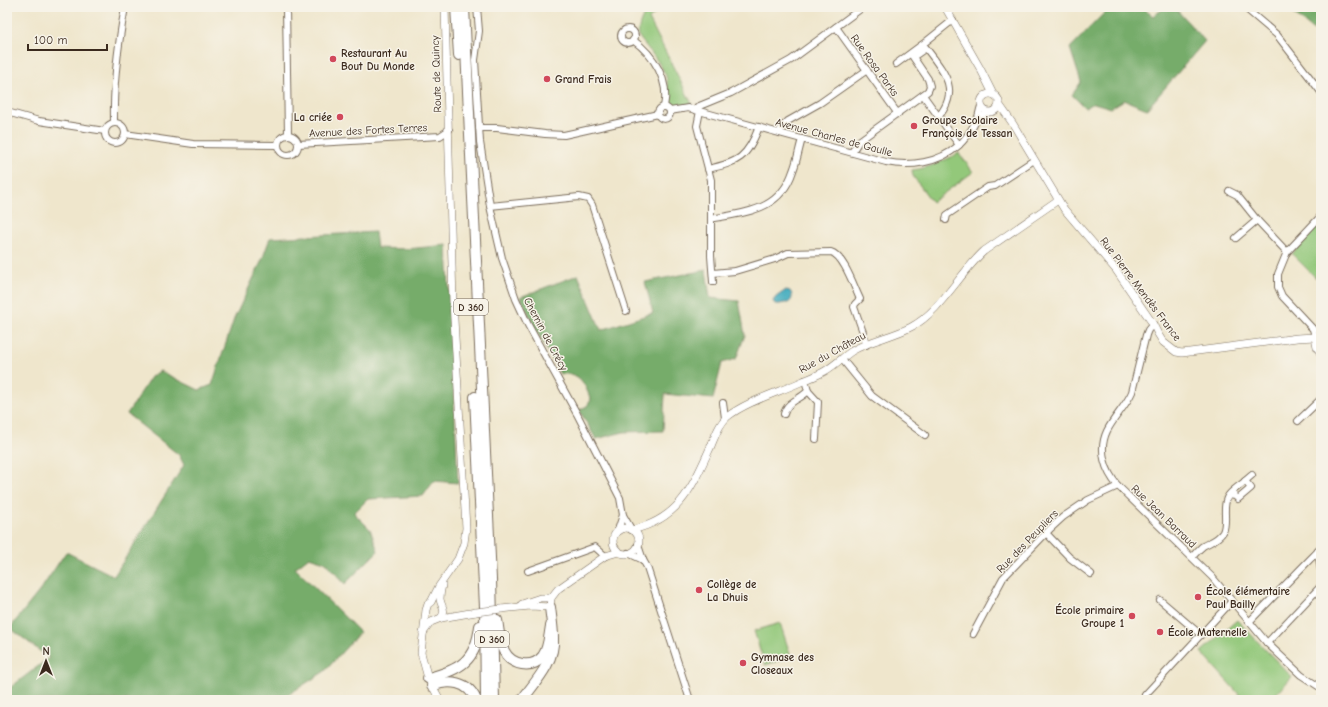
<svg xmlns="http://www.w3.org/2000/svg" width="1328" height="707" font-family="'Comic Neue',sans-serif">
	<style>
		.green { fill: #93c87a; stroke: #67794c }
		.forest { fill: #76ac6a; stroke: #586b44 }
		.water { fill: #3fabbe; stroke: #3d6a6e }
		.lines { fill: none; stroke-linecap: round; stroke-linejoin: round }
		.minor-casing { stroke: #7a6c5b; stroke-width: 8 }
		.tertiary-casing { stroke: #7a6c5b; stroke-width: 8 }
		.trunk-casing { stroke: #7a6c5b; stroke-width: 12 }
		.minor { stroke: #fff; stroke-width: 6 }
		.tertiary { stroke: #fff; stroke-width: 7 }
		.trunk { stroke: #fff; stroke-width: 10 }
		.tertiary-bridge-casing { stroke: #7a6c5b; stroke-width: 8; stroke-linecap: butt }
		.tertiary-bridge { stroke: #fff; stroke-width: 7 }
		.poi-dot { fill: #d1495b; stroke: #f7f3e8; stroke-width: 1.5 }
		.labels { text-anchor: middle; stroke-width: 3; stroke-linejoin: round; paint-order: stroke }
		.shield { fill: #f7f3e8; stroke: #73665b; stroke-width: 1 }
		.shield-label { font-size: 10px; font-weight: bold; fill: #3b2a1e }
		.poi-label { font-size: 11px; font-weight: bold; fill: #3b2a1e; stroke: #f7f3e8; text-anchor: start }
		.street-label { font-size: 11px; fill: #3b2a1e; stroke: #f7f3e8 }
	</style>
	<rect width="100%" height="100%" fill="#f7f3e8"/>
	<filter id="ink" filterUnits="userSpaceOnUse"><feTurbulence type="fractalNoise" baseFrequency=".025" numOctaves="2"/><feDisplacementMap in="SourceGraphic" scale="8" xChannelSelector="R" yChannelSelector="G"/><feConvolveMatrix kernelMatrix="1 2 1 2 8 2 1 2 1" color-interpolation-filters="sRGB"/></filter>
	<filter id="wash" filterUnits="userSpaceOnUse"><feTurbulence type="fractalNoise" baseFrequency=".012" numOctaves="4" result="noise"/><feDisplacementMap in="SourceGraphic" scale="16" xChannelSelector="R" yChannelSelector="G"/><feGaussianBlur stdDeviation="0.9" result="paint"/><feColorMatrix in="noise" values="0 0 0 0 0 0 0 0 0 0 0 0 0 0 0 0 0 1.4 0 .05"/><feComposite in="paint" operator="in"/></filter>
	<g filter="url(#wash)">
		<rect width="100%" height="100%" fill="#efe6cc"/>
		<!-- green -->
		<g class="green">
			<path d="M652 7H662L649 19 692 104 677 106 672 104C666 96 669 85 666 76 660 62 648 49 639 37 637 25 643 14 652 7Z"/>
			<path d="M959 153 973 172 932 202 913 176 912 170C930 168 943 161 959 153Z"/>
			<polygon points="1321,221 1321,283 1292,254"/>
			<polygon points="1237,620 1292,677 1270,700 1244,700 1201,652"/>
			<polygon points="780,623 791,657 765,665 754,631"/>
		</g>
		<!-- forest -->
		<g class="forest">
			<polygon points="1110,7 1141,7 1153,16 1166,7 1174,7 1205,41 1147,109 1124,100 1111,108 1094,103 1085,108 1072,95 1081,82 1070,48"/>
			<polygon points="1285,7 1321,7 1321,36"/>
			<polygon points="375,232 377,248 407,249 447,245 458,483 434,481 423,496 368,499 354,513 370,529 378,551 345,584 325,562 309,557 295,568 360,632 325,671 280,700 7,700 7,690 49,658 10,628 41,589 66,552 114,576 184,465 179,455 127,414 151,377 160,371 199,390 212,385 234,319 262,260 270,238"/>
			<path d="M706 270 710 298 739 301 745 335 736 359 722 363 713 399 665 394 663 431 624 432 596 439 579 410 587 406 591 400C584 383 581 372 560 374L533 324 520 297 578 275 601 330 653 313 645 282Z"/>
		</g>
		<!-- water -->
		<path class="water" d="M786 290 790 291C793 295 793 300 788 303 783 302 779 306 774 303L773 301 776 297Z"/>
	</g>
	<g filter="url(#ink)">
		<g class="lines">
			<!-- minor casing -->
			<g class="minor-casing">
				<g id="minor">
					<polyline points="286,7 288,135"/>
					<polyline points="477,7 479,31 475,60 480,142 490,206 502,258 516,299 528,325 577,414 620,498 623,515 618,530"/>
					<polyline points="1244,7 1277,35 1321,92"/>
					<polyline points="836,27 898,114"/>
					<circle cx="628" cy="36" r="7"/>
					<path d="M633 40C654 55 670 81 664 107"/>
					<polyline points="896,64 923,44 953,20"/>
					<polyline points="923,95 959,145"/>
					<circle cx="664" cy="113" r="6"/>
					<polyline points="695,110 697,107 731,93 791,60 863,7"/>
					<path d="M670 111 688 108 886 162C910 167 939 163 958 146 965 140 972 129 976 121 979 117 979 111 981 106"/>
					<polyline points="700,111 697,126 711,180 711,256 713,282"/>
					<polyline points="7,112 39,121 105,131"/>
					<polyline points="977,120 989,112"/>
					<path d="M114 123C113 84 118 45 125 7"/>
					<circle cx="115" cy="133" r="10"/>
					<polyline points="479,128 497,128 545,134 564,135 658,114"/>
					<polyline points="780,133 781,128 788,121 820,103 867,70"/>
					<polyline points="125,134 193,144 278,145"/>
					<circle cx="288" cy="145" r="10"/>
					<polyline points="298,144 440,136 449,130"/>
					<path d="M852 152 859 141 928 91 930 86 928 79 913 57 926 48C943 71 961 89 939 116"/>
					<path d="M708 169C739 162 747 158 759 127"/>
					<polyline points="1229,191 1237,195 1257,220 1287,252"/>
					<polyline points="490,206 579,197 588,199 592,205 626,311"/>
					<path d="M711 219C746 212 780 211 793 171 797 161 799 149 802 139"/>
					<polyline points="946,220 947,215 988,187 995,186 1034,160"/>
					<polyline points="1236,238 1257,220"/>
					<path d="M713 273 735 271 775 259 788 253 831 252C844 256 854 287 860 299L855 304 854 307 864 335 866 345"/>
					<path d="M1153 324 1148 330 1146 335 1132 392C1126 406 1114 417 1107 431 1098 450 1105 471 1118 486L1212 577 1267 643 1301 675 1321 688"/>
					<polyline points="1315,337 1313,329 1282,296 1278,287 1278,274 1287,252 1321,216"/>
					<polyline points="842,359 872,396 925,435"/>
					<polyline points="808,391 818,402 816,439"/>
					<polyline points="723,403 725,418"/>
					<path d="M784 414C787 401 800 400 808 391L805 380"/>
					<polyline points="1298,421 1321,399"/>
					<polyline points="1245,481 1252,475"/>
					<polyline points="623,515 631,529"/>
					<polyline points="1046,533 1070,558 1091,574"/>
					<polyline points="638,545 643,560 647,567 690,700"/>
					<polyline points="1318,551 1321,571"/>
					<polyline points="628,553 643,560"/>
					<path d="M1192 557C1195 554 1199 549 1203 546 1210 542 1218 540 1223 532 1228 521 1222 509 1227 498 1230 491 1240 486 1245 481L1251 488 1238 499 1235 496 1229 495"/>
					<polyline points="528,571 595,547 605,556"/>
					<polyline points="1160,600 1201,635"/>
					<polyline points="1249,622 1321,548"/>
					<polyline points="973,634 1003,578 1051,528 1063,517 1088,500 1118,486"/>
					<polyline points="1267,643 1321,586"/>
					<polyline points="1145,695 1232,601"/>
				</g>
			</g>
			<!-- tertiary casing -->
			<g class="tertiary-casing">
				<g id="tertiary">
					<polyline points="945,7 981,70 993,94"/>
					<circle cx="990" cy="103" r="9"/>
					<polyline points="999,104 1013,124 1064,209 1116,270 1153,324 1158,334 1163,342 1176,352 1182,353 1297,338 1315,337 1317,347 1321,354"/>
					<circle cx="626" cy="541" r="13"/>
					<path d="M632 530C680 519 692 487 711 446 715 436 719 424 727 417 747 401 780 392 803 381 811 378 818 375 825 371 835 365 843 357 852 351 870 340 892 337 911 327 939 313 960 273 984 251L1058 200"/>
					<polyline points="522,604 540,598 551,598"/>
					<polyline points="501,609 530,606 550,607 551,598 558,589 605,556 619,552"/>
					<path d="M441 618C447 610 441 607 440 599 440 594 441 589 442 585"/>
					<polyline points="423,633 431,622 441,618 476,612"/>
					<polyline points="440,700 428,678 421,653 426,610 428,604 431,602 439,586 458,559 464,543 466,528 453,302 445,7"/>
				</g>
			</g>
			<!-- trunk casing -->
			<g class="trunk-casing">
				<g id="trunk">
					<polyline points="456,7 459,55"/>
					<polyline points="464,7 491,579 494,700"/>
					<polyline points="475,397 485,607 486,700"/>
					<path d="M497 620C499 631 499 642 504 651 511 665 532 670 543 656 549 648 549 636 551 626"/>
					<path d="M428 678C460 670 476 661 480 626"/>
					<path d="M432 686C449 679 468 681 476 700"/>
					<path d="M522 700C535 682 555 662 553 638 553 627 551 617 550 607"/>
				</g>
			</g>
			<!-- minor -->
			<use href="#minor" class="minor"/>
			<!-- tertiary -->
			<use href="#tertiary" class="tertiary"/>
			<!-- trunk -->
			<use href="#trunk" class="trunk"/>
			<!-- tertiary-bridge casing -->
			<g class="tertiary-bridge-casing">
				<polyline id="tertiary-bridge" points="476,612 501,609"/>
			</g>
			<!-- tertiary-bridge -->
			<use href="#tertiary-bridge" class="tertiary-bridge"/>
		</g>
	</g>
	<!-- markers -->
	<g class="poi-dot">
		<circle cx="333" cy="59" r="4"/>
		<circle cx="547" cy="79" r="4"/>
		<circle cx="340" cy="117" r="4"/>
		<circle cx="914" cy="126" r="4"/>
		<circle cx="699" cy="590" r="4"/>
		<circle cx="1198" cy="597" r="4"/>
		<circle cx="1132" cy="616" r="4"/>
		<circle cx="1160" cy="632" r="4"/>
		<circle cx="743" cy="663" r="4"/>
	</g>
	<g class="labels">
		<!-- shield labels -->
		<g class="shield">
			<rect x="454" y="299" width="34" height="16" rx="3"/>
			<rect x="475" y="631" width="34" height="16" rx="3"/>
		</g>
		<g class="shield-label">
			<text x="471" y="311">D 360</text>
			<text x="492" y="643">D 360</text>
		</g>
		<!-- poi labels -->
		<g class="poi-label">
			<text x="341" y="57">Restaurant Au<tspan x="341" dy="13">Bout Du Monde</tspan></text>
			<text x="555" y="83">Grand Frais</text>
			<text x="332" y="121" text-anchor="end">La criée</text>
			<text x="922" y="124">Groupe Scolaire<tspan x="922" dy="13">François de Tessan</tspan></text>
			<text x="707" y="588">Collège de<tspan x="707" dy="13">La Dhuis</tspan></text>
			<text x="1206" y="595">École élémentaire<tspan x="1206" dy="13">Paul Bailly</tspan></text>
			<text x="1124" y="614" text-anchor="end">École primaire<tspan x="1124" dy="13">Groupe 1</tspan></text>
			<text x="1168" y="636">École Maternelle</text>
			<text x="751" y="661">Gymnase des<tspan x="751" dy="13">Closeaux</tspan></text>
		</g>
		<!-- street labels -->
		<g class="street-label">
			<text transform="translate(875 65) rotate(54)" y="4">Rue Rosa Parks</text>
			<text transform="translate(436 74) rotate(-92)" y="4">Route de Quincy</text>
			<text transform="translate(368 130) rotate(-3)" y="4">Avenue des Fortes Terres</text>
			<text transform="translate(834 137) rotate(15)" y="4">Avenue Charles de Gaulle</text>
			<text transform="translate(1141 289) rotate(53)" y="4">Rue Pierre Mendès France</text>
			<text transform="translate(546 334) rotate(62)" y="4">Chemin de Crécy</text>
			<text transform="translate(832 352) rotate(-29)" y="4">Rue du Château</text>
			<text transform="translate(1164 516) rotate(44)" y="4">Rue Jean Barraud</text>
			<text transform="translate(1027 541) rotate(-46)" y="4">Rue des Peupliers</text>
		</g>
	</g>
	<!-- margin -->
	<rect width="1328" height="707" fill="none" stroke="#f7f3e8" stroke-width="24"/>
	<!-- north arrow -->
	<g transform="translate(46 661)" stroke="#f7f3e8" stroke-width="3" paint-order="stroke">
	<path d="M0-3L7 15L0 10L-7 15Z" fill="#3b2a1e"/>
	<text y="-6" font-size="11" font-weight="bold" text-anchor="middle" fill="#3b2a1e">N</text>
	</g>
	<!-- scale -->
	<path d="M28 44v6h79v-6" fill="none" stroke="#3b2a1e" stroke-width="2"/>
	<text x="34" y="44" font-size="12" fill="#3b2a1e" stroke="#f7f3e8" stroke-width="3" paint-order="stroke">100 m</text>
</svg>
